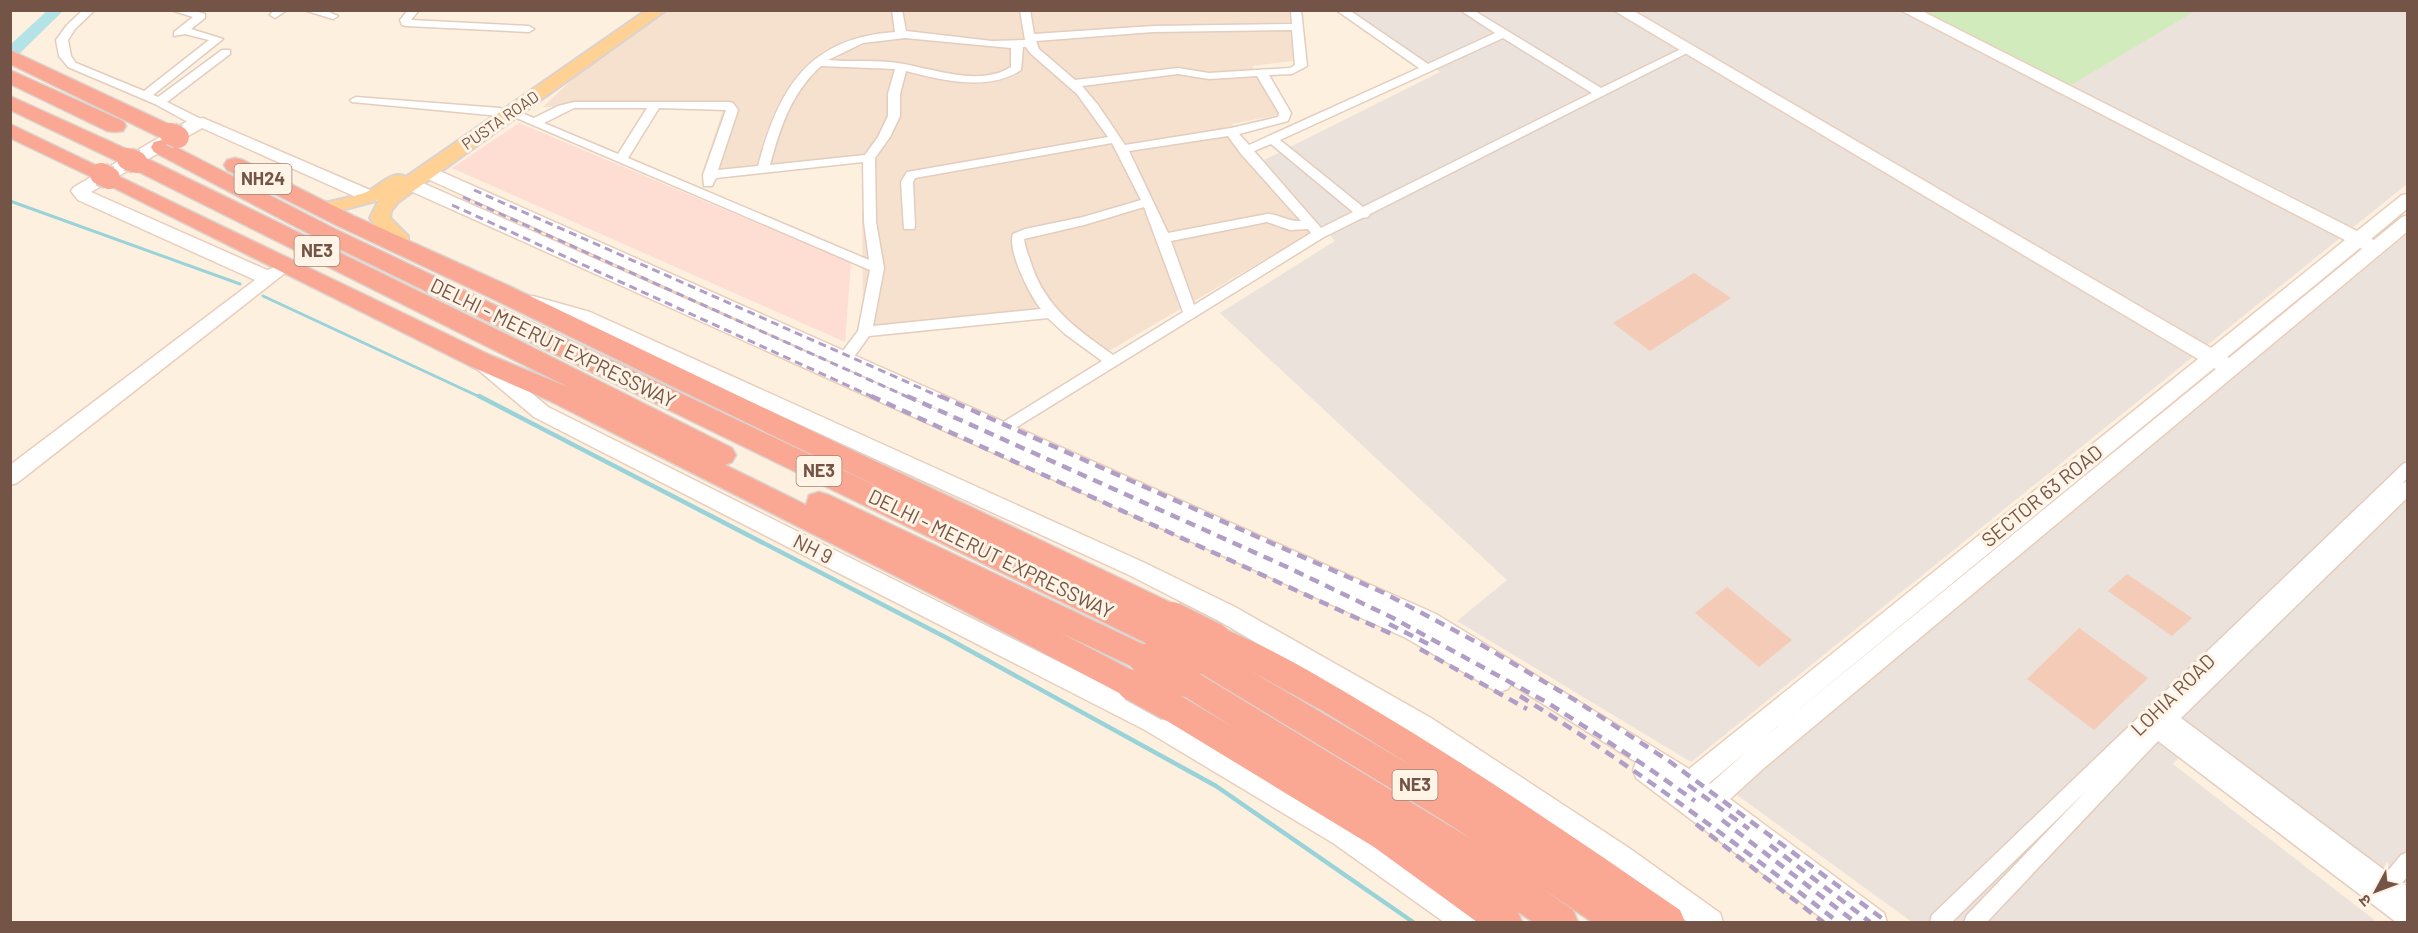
<svg xmlns="http://www.w3.org/2000/svg" width="2418" height="933" font-family="Barlow,'Noto Sans Devanagari',sans-serif">
	<style>
		.residential { fill: #f5e1cd }
		.commercial { fill: #feddd2 }
		.industrial { fill: #ebe2db }
		.green { fill: #d2ebbd }
		.lines { fill: none; stroke-linecap: round; stroke-linejoin: round }
		.stream-far1 { stroke: #99d3d9; stroke-width: 3 }
		.stream { stroke: #99d3d9; stroke-width: 4.5 }
		.river { fill: #b3e2e7; fill-rule: evenodd }
		.building { fill: #f4cbb6 }
		.street-casing { stroke: #e3cdbe; stroke-width: 3 }
		.secondary-casing { stroke: #e9cebb; stroke-width: 3 }
		.primary-casing { stroke: #dbd3cf; stroke-width: 4 }
		.highway-casing { stroke: #dbd3cf; stroke-width: 3 }
		.street { fill: #fff; fill-rule: evenodd }
		.secondary { fill: #fff; fill-rule: evenodd }
		.primary { fill: #ffd194; fill-rule: evenodd }
		.highway { fill: #faa893; fill-rule: evenodd }
		.rail-far1 { stroke: #b19ec6; stroke-width: 3; stroke-dasharray: 8 5; stroke-linecap: butt }
		.rail { stroke: #b19ec6; stroke-width: 4.5; stroke-dasharray: 10 7; stroke-linecap: butt }
		.highway-bridge-far1-casing { stroke: #dbd3cf; stroke-width: 25; stroke-linecap: butt }
		.highway-bridge-casing { stroke: #dbd3cf; stroke-width: 33; stroke-linecap: butt }
		.highway-bridge-far1 { stroke: #faa893; stroke-width: 22 }
		.highway-bridge { stroke: #faa893; stroke-width: 30 }
		.labels { text-anchor: middle; stroke-width: 6; stroke-linejoin: round; paint-order: stroke }
		.far-street-label { font-size: 16px; fill: #745446; stroke: #fff4e6 }
		.shield { fill: #fff4e6; stroke: #9e8476; stroke-width: 1.5 }
		.shield-label { font-size: 18px; font-weight: bold; fill: #745446 }
		.street-label { font-size: 20px; fill: #745446; stroke: #fff4e6 }
	</style>
	<rect width="100%" height="100%" fill="#fdf0df"/>
	<!-- residential -->
	<polygon class="residential" points="666,11 1290,11 1294,61 1252,66 1279,115 1232,124 1322,226 1097,358 1044,314 863,331 862,214 867,159 755,173 702,173 724,107 543,107 585,67"/>
	<!-- commercial -->
	<polygon class="commercial" points="519,123 851,263 845,342 452,168"/>
	<!-- industrial -->
	<g class="industrial">
		<polygon points="1347,11 2407,11 2407,184 1691,762 1457,621 1507,580 1220,313 1335,241 1264,160 1440,72"/>
		<polygon points="2407,234 2407,891 2199,737 2173,764 2377,922 1912,922 1733,792"/>
	</g>
	<!-- green -->
	<polygon class="green" points="1907,11 2195,11 2063,90"/>
	<g class="lines">
		<!-- stream-far1 -->
		<g class="stream-far1">
			<polyline points="10,201 240,284"/>
			<polyline points="263,296 482,398"/>
		</g>
		<!-- stream -->
		<polyline class="stream" points="479,396 947,638 1216,786 1413,922"/>
		<!-- river -->
		<polygon class="river" points="48,10 64,10 16,57 10,59 10,45"/>
	</g>
	<!-- building -->
	<g class="building">
		<polygon points="1694,273 1731,298 1650,351 1613,323"/>
		<polygon points="2127,574 2192,618 2172,636 2108,591"/>
		<polygon points="1727,587 1792,640 1759,667 1695,613"/>
		<polygon points="2079,628 2148,678 2094,730 2027,679"/>
	</g>
	<g class="lines">
		<!-- street casing -->
		<g class="street-casing">
			<g id="street">
				<polygon points="83,10 95,10 75,29 68,40 71,56 76,63 144,91 209,40 185,34 174,36 174,32 193,17 171,10 192,10 205,14 205,18 191,29 223,39 153,95 158,97 222,50 230,50 230,54 167,102 203,120 203,126 195,126 155,104 68,67 59,56 56,40 67,25"/>
				<polygon points="274,10 287,10 275,18 270,15"/>
				<polygon points="304,10 324,10 338,16 333,19"/>
				<polygon points="408,10 419,10 411,20 529,26 534,29 529,32 406,26 402,25 400,20"/>
				<path d="M892 10H902L906 31 992 41 1025 40 1020 10H1030L1034 34 1153 26 1292 24 1291 10H1301L1307 66 1292 74 1269 75 1291 113 1288 121 1239 134 1249 145 1419 68 1336 10H1349L1428 64 1495 33 1460 10H1473L1601 88 1685 47H1693L1695 49 1370 214 1368 217 1362 218 1324 237 994 441 989 439 987 435 989 431 1102 361 1065 334 1048 318 869 336 843 372H833L831 368 833 364 858 331 870 270 505 113 511 109 534 118 558 106 574 102H729L733 103 738 110 718 170 758 166C779 88 808 38 895 32ZM1292 30 1295 65 1290 68 1209 73 1178 68 1075 80 1039 49 1036 41 1153 32ZM905 38 1011 48V67C976 89 926 65 889 62 868 60 848 62 828 60L863 43ZM1503 38 1592 93 1363 207 1280 140ZM1023 47H1026L1030 53 1077 94 1108 137 907 172 901 182 904 229H914L915 226 913 182 915 178 1112 143 1141 200 1083 217 1025 229 1013 234C1007 250 1030 296 1041 309L873 326 884 268 876 222 875 158 890 137 900 116V94L906 71C941 80 988 92 1021 70ZM821 66 895 69 888 94V116L878 137 865 155 770 165C780 127 792 92 821 66ZM1178 74 1209 79 1257 76 1279 113 1278 117 1231 128 1125 145 1098 105 1082 86ZM574 108H647L618 154 544 123ZM659 108 726 110 703 175 704 186H712L716 178 863 162 864 222 869 260 628 158ZM1228 136 1241 154 1301 221C1288 222 1280 214 1267 214L1168 233 1129 151ZM1271 144 1353 212 1321 228 1254 151ZM1144 207 1183 312 1113 355C1078 330 1046 308 1032 266 1029 257 1025 248 1024 239L1084 225ZM1267 222 1290 230 1308 229 1311 233 1194 305 1171 241Z"/>
				<polygon points="356,97 500,108 506,112 500,116 352,102 350,100"/>
				<polygon points="2408,462 2408,478 2383,502 2403,483 2408,481 2408,497 2181,718 2387,872 2401,855 2408,852 2408,876 2402,883 2408,887 2408,922 2396,922 2158,741 1987,922 1964,922 1967,915 2087,790 1952,922 1930,922 1932,915 2403,464"/>
			</g>
		</g>
		<!-- secondary casing -->
		<g class="secondary-casing">
			<g id="secondary">
				<path d="M1613 10H1632L2211 348 2345 240 1900 10H1920L2357 231 2402 195 2408 194V208L2371 239 2374 240 2402 217 2408 215V231L1764 768 1730 799 1884 913 1887 922H1827L1636 778 1633 770 1636 762 1511 684 1508 689 1500 692 1492 689 1406 638 404 188 401 184 404 180H416L996 436 421 176 418 172 421 168H433L1436 614 1689 769 2198 359ZM2360 248 2362 249 2229 358 2227 357ZM2214 368 2216 369 1760 741ZM1745 753 1710 784 1709 783Z"/>
				<polygon points="203,118 377,193 380,197 377,201 365,201 202,128 91,192 267,270 276,267 283,269 285,273 17,483 10,485 10,465 255,280 78,200 71,191 74,187 186,122"/>
				<polygon points="533,296 590,312 1145,563 1235,607 1431,718 1629,848 1720,913 1723,922 1688,922 1611,866 1413,734 1219,621 1129,575 576,322 526,307 524,302 526,297"/>
				<polygon points="483,356 490,358 548,407 1163,714 1351,825 1476,913 1479,922 1444,922 1333,843 1145,730 534,417 476,368 473,363 476,358"/>
			</g>
		</g>
		<!-- primary casing -->
		<g class="primary-casing">
			<path id="primary" d="M647 10H666L398 202 391 211 390 218 408 236V245L405 250 398 251 391 250 388 238 376 228 370 218 379 200 323 215 316 213 314 209 316 205C332 201 349 198 364 193 378 188 392 169 406 177Z"/>
		</g>
		<!-- highway casing -->
		<g class="highway-casing">
			<g id="highway">
				<polygon points="10,50 179,129 182,134 179,139 171,140 163,139 10,64"/>
				<polygon points="10,70 123,121 126,126 123,131 115,132 107,131 10,84"/>
				<polygon points="10,96 144,157 508,335 732,448 736,455 732,462 725,465 806,505 809,495 819,492 829,495 1155,650 1159,659 1155,668 1144,672 1059,632 1143,676 1147,685 1143,694 1132,698 1121,694 947,602 548,400 472,367 100,181 10,138 10,124 490,355 568,387 127,166 10,110"/>
				<polygon points="162,140 335,229 895,495 489,297 338,226 227,170 224,165 227,160 235,158 243,160 354,216 507,285 1182,608 1187,617 1182,626 1169,628 1172,634 1168,643 1157,647 1146,643 319,239 154,152 151,147 154,142"/>
				<path d="M1216 626C1265 644 1320 677 1365 704 1473 768 1577 839 1680 910L1685 922H1592L1537 885 1573 910 1578 922H1533L1518 912 1522 922H1477L1374 847 1159 716 1154 706 1159 696 1170 692 1181 696 1236 729 1176 691 1172 682 1176 673 1187 669 1198 673 1473 840 1441 819 1192 668 1188 659 1192 650 1205 647 1201 639 1205 630ZM1249 670 1323 711 1412 766Z"/>
			</g>
		</g>
		<!-- street -->
		<use href="#street" class="street"/>
		<!-- secondary -->
		<use href="#secondary" class="secondary"/>
		<!-- primary -->
		<use href="#primary" class="primary"/>
		<!-- highway -->
		<use href="#highway" class="highway"/>
		<!-- rail-far1 -->
		<g class="rail-far1">
			<polyline points="474,190 943,398"/>
			<polyline points="463,197 910,398"/>
			<polyline points="452,205 875,398"/>
		</g>
		<!-- rail -->
		<g class="rail">
			<polyline points="871,396 1396,636"/>
			<polyline points="907,396 1287,567 1393,618 1548,703 1647,767 1695,801"/>
			<polyline points="940,396 1384,593 1480,644 1575,700 1669,761 1887,922"/>
			<polyline points="1389,624 1434,647"/>
			<polyline points="1420,649 1527,709"/>
			<path d="M1520 696C1631 765 1735 842 1838 922"/>
			<polyline points="1688,785 1749,829"/>
			<polyline points="1722,820 1855,922"/>
			<polyline points="1696,824 1823,922"/>
			<polyline points="1770,845 1870,922"/>
		</g>
		<!-- highway-bridge-far1 casing -->
		<g class="highway-bridge-far1-casing">
			<g id="highway-bridge-far1">
				<polyline points="171,134 178,137"/>
				<polyline points="128,159 136,162"/>
				<polyline points="101,174 109,178"/>
			</g>
		</g>
		<!-- highway-bridge casing -->
		<g class="highway-bridge-casing">
			<g id="highway-bridge">
				<polyline points="1172,617 1216,639"/>
				<polyline points="1157,634 1203,659"/>
				<polyline points="1144,659 1187,682"/>
				<polyline points="1132,685 1170,706"/>
			</g>
		</g>
		<!-- highway-bridge-far1 -->
		<use href="#highway-bridge-far1" class="highway-bridge-far1"/>
		<!-- highway-bridge -->
		<use href="#highway-bridge" class="highway-bridge"/>
	</g>
	<g class="labels">
		<!-- far-street labels -->
		<g class="far-street-label">
			<text transform="translate(500 120) rotate(-35)" y="6">PUSTA ROAD</text>
		</g>
		<!-- shield labels -->
		<g class="shield">
			<rect x="234.5" y="164" width="57" height="30" rx="4.5"/>
			<rect x="294.5" y="236" width="45" height="30" rx="4.5"/>
			<rect x="796.5" y="456" width="45" height="30" rx="4.5"/>
			<rect x="1392.5" y="770" width="45" height="30" rx="4.5"/>
		</g>
		<g class="shield-label">
			<text x="263" y="185">NH24</text>
			<text x="317" y="257">NE3</text>
			<text x="819" y="477">NE3</text>
			<text x="1415" y="791">NE3</text>
		</g>
		<!-- street labels -->
		<g class="street-label">
			<text transform="translate(553 343) rotate(26)" y="7">DELHI - MEERUT EXPRESSWAY</text>
			<text transform="translate(2042 496) rotate(-39)" y="7">SECTOR 63 ROAD</text>
			<text transform="translate(813 549) rotate(27)" y="7">NH 9</text>
			<text transform="translate(991 554) rotate(26)" y="7">DELHI - MEERUT EXPRESSWAY</text>
			<text transform="translate(2173 695) rotate(-44)" y="7">LOHIA ROAD</text>
		</g>
	</g>
	<!-- border -->
	<rect width="2418" height="933" fill="none" stroke="#745446" stroke-width="24"/>
	<!-- north arrow -->
	<g transform="translate(2376 891) rotate(229)" stroke="#fff4e6" stroke-width="4.5" paint-order="stroke">
	<path d="M0-4.5L10 22L0 15L-10 22Z" fill="#745446"/>
	<text y="-9" font-size="16" font-weight="bold" text-anchor="middle" fill="#745446">उ</text>
	</g>
</svg>
